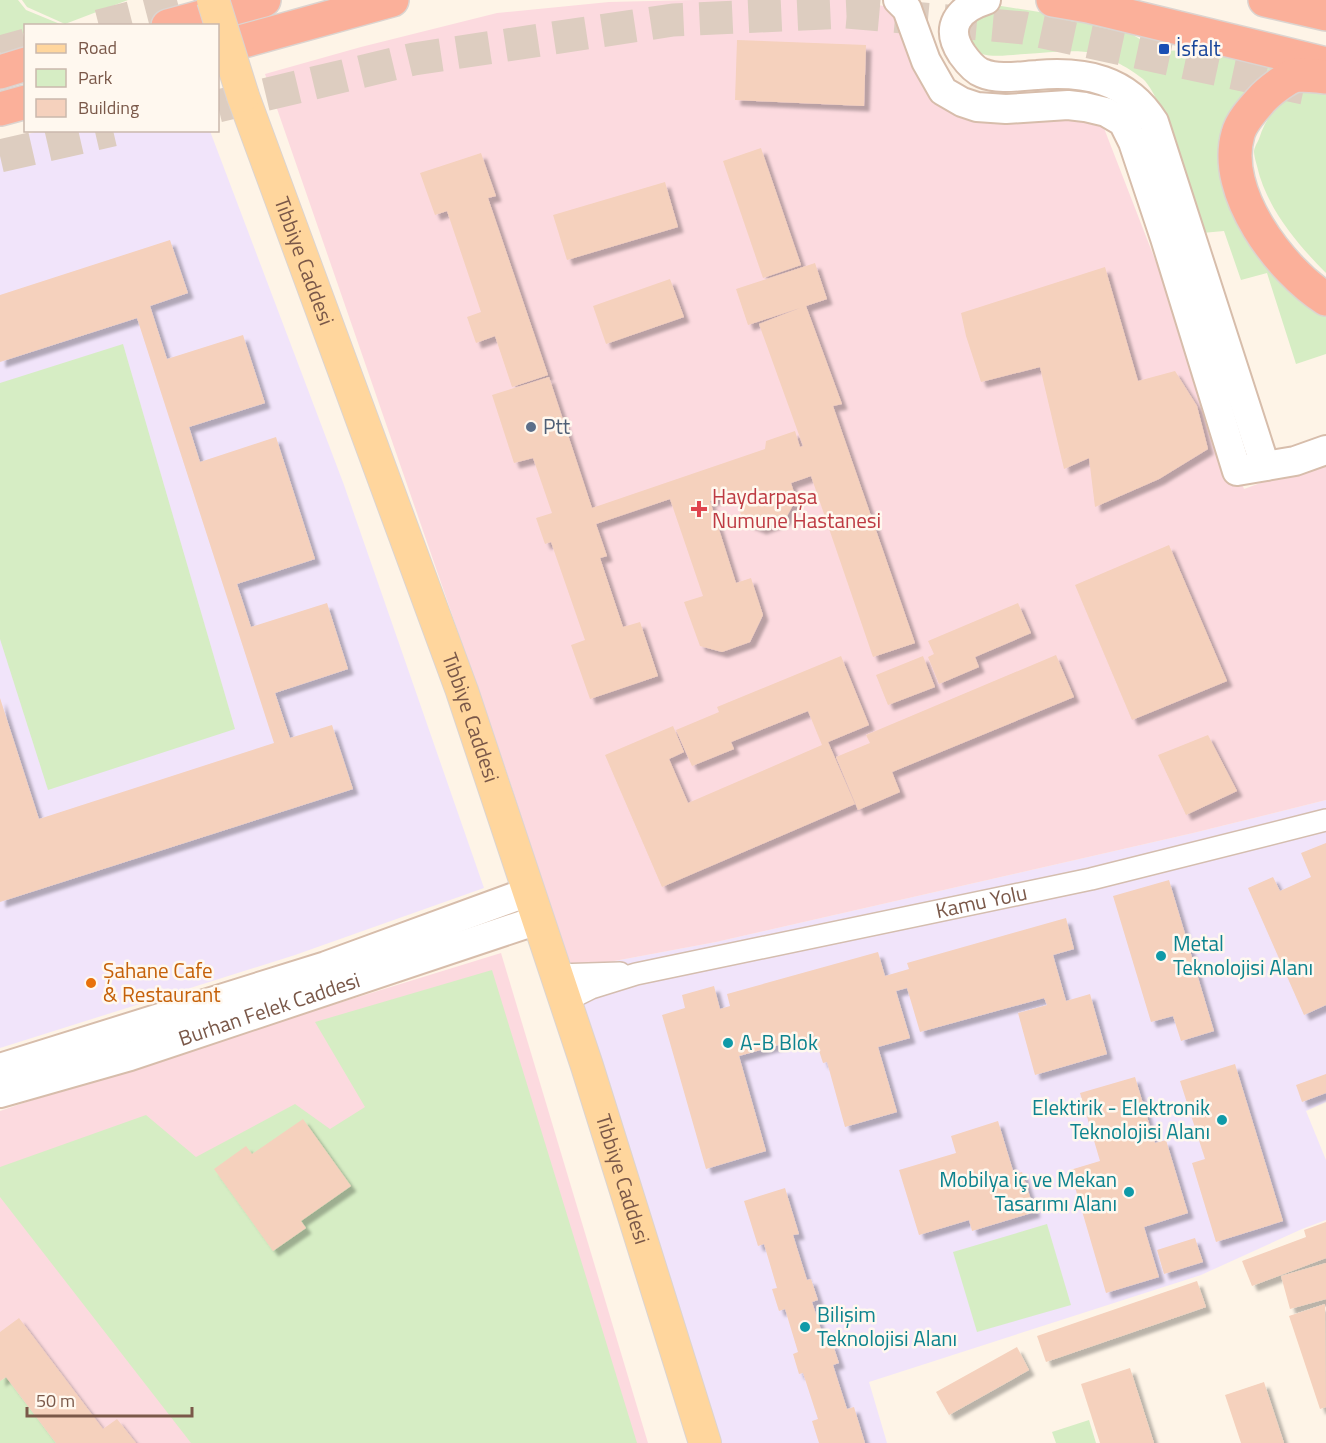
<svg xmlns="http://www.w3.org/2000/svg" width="1326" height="1443" font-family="'Titillium Web',sans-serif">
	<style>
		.education { fill: #f1e4fa }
		.medical { fill: #fcdadf }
		.green { fill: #d6edc4 }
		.building { fill: #f5d1bd; filter: url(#shadow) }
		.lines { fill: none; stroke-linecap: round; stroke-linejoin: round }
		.highway-tunnel { stroke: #ddcdc0; stroke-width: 33; stroke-dasharray: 33 16; stroke-linecap: butt }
		.street-casing { stroke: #d4bdae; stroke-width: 24 }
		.secondary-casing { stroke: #d7bdab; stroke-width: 32 }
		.primary-casing { stroke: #dcd4d0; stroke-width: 34 }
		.highway-casing { stroke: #dcd4d0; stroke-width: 36 }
		.street { stroke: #fff; stroke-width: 21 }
		.secondary { stroke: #fff; stroke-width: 28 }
		.primary { stroke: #ffd69d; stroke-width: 32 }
		.highway { stroke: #fbb09a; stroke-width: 33 }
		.primary-bridge-casing { stroke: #dcd4d0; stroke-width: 34; stroke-linecap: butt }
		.primary-bridge { stroke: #ffd69d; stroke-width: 32 }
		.transit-dot { fill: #1a4fb4; stroke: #fff8ef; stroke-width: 2 }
		.service-dot { fill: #5c6f8a; stroke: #fff8ef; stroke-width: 2 }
		.health-dot { fill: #e0444e; stroke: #fff8ef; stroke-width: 2 }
		.culture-dot { fill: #0f9aa8; stroke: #fff8ef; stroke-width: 2 }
		.food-dot { fill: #e8710a; stroke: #fff8ef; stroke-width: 2 }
		.labels { text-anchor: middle; stroke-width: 5; stroke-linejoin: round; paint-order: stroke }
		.transit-label { font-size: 21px; fill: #164399; stroke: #fff8ef; text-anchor: start }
		.street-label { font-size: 21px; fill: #7a5849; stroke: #fff8ef }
		.service-label { font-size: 21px; fill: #4e5e75; stroke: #fff8ef; text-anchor: start }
		.health-label { font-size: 21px; fill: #be3a42; stroke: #fff8ef; text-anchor: start }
		.culture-label { font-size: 21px; fill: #0d838f; stroke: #fff8ef; text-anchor: start }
		.food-label { font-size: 21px; fill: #c56008; stroke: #fff8ef; text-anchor: start }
	</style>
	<defs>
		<filter id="shadow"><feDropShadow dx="5.5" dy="5.5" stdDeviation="1.5" flood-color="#0004"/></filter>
	</defs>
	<rect width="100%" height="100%" fill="#fef4e7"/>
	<!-- education -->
	<g class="education">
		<polygon points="40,131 210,131 344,485 484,888 295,955 0,1048 0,141"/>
		<polygon points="1326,800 1326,1102 1306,1111 1326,1160 1326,1220 1302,1229 1201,1275 869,1382 887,1443 717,1443 566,970 716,942 1193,833"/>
	</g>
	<!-- medical -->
	<g class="medical">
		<polygon points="693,0 857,0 892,8 923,88 949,104 1102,123 1244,489 1326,459 1326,800 1193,833 716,942 566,970 511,785 265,74 361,47 497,13 609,2"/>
		<polygon points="501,953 648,1443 0,1443 0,1111 105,1075"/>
	</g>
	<!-- green -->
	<g class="green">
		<polygon points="0,0 18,0 26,10 60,24 26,26 25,33 0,39"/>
		<polygon points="22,0 128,0 65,24 27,7"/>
		<path d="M989 4 1108 23 1122 28 1159 51 1232 49 1292 58 1223 164 1326 309V354L1296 364 1267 273 1241 280 1224 231 1202 233C1191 200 1165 99 1143 79 1132 70 1108 56 1094 53 1073 49 1047 53 1025 54 1007 55 982 60 968 47L963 18Z"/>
		<path d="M1306 87H1326V273C1297 244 1266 207 1257 166 1256 162 1254 156 1254 152 1254 148 1257 143 1259 139 1267 113 1282 99 1306 87Z"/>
		<polygon points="123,344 235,729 48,790 0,639 0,383"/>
		<polygon points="492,970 637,1443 191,1443 0,1197 0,1167 146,1115 196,1157 295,1104 330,1129 365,1107 315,1022"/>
		<polygon points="1047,1224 1071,1305 977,1332 953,1252"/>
		<polygon points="6,1377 56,1443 0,1443 0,1381"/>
		<polygon points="1089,1420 1096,1443 1056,1443 1052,1432"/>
	</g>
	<!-- building -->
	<g class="building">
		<polygon points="737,40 866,45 864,106 735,100"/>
		<polygon points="761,148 801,265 763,278 723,161"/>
		<polygon points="481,153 496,196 488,198 548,375 512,387 495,336 476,343 467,317 481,312 447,211 435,215 420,173"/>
		<polygon points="665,182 678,227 567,260 553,215"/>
		<polygon points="170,240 188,293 150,306 167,359 243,335 265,403 189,427 200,462 276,437 315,559 237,584 251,627 327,603 348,669 275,693 290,738 332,725 353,789 0,902 0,698 39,819 274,743 137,318 0,362 0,295"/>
		<polygon points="815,263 827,299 806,306 842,404 833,406 915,643 873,657 811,476 791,483 796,499 785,520 761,529 743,521 734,493 710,501 736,583 751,578 763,615 750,642 722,652 700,646 684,602 703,596 670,499 596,524 607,556 600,558 623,627 640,622 658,676 590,699 571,645 585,640 551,542 545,544 536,518 552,513 533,458 514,463 492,395 549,377 592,508 765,449 766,441 795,431 800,447 803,446 759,324 800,308 748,325 736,289"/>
		<polygon points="1105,267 1138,381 1175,371 1197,406 1208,449 1159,479 1095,507 1089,458 1064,469 1040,367 981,382 966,336 961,313"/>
		<polygon points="670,279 684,317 606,344 593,306"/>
		<polygon points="1169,545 1227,681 1132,720 1075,585"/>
		<polygon points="1018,603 1031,633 975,657 979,667 939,684 928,657 934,654 928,641"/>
		<polygon points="1056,655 1074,697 892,772 900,792 858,810 836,757 870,743 866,735"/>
		<polygon points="841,656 869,725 828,742 855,804 662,887 605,755 673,726 684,752 669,759 688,803 822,745 808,711 731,742 734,749 692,766 676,730 719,712 717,707"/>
		<polygon points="923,656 935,687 888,705 876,675"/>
		<polygon points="1208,735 1237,791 1186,815 1158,755"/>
		<polygon points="1326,843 1326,1005 1304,1015 1248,888 1273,877 1280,891 1311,877 1301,853"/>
		<polygon points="1169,880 1214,1031 1181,1041 1173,1016 1151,1022 1113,896"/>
		<polygon points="1066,918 1074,949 1053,955 1066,1001 1090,994 1107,1054 1035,1075 1018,1013 1047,1005 1044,998 920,1032 907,988 896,991 910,1038 878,1047 897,1112 845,1127 827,1062 823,1063 814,1035 739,1056 766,1151 706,1169 662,1015 685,1008 682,995 714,986 720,1009 730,1006 727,994 878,952 885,976 909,969 907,963"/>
		<polygon points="1235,1064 1283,1221 1216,1242 1192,1163 1205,1159 1180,1081"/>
		<polygon points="1326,1074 1326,1093 1302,1102 1296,1085"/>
		<polygon points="1135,1077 1155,1143 1166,1140 1188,1213 1144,1227 1159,1277 1106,1293 1070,1170 1100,1161 1080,1093"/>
		<polygon points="303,1119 351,1186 301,1221 306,1228 273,1251 214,1169 246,1146 252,1154"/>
		<polygon points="998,1121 1014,1174 1022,1172 1035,1212 972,1231 969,1220 919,1235 899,1170 956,1153 951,1136"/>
		<polygon points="785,1188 799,1234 793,1235 807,1280 811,1279 818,1300 812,1302 826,1345 832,1342 839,1363 833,1365 847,1409 854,1407 865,1443 819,1443 812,1421 818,1419 803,1373 799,1374 793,1354 798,1352 785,1309 779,1311 772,1289 777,1288 764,1244 758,1246 744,1201"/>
		<polygon points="1326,1222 1326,1258 1252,1286 1242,1261 1306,1237 1304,1230"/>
		<polygon points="1195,1238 1203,1262 1164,1274 1157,1250"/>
		<polygon points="1326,1263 1326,1299 1290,1309 1281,1276"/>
		<polygon points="1197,1281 1206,1307 1046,1362 1037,1336"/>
		<polygon points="1325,1304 1326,1407 1320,1409 1289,1316"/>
		<polygon points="19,1318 103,1429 117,1419 136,1443 56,1443 6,1377 0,1381 0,1332"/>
		<polygon points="1017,1347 1029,1370 949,1415 936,1392"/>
		<polygon points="1130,1368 1154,1443 1100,1443 1081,1384"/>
		<polygon points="1264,1382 1284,1443 1241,1443 1225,1395"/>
	</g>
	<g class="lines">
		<!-- highway-tunnel -->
		<g class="highway-tunnel">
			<polyline points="99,26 200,0"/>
			<polyline points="0,52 26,45"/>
			<polyline points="218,106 414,59 673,20 847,12 1024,28 1304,88"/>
			<polyline points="0,156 113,130"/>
		</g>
		<!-- street casing -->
		<g class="street-casing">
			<g id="street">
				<polyline points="556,975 620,973"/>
				<path id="s1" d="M565 1001 591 988 636 974 1091 879 1326 820"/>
			</g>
		</g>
		<!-- secondary casing -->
		<g class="secondary-casing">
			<g id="secondary">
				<polyline points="898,0 907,9 926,61 943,91 962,102 977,107 1006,109 1068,105 1085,107 1106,112 1123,122 1133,142 1165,238 1237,471 1295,461 1326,450"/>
				<path d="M986 0C958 9 944 27 962 54 967 61 974 70 982 73 998 80 1020 76 1037 75 1085 71 1127 79 1154 122L1265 466"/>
				<polyline points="0,1068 326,966 528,892"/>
				<path id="s2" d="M0 1093 130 1056 538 920"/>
			</g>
		</g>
		<!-- primary casing -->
		<g class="primary-casing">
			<g id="primary">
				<path id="s3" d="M243 96 462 691 587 1066 705 1443"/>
			</g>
		</g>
		<!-- highway casing -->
		<g class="highway-casing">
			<g id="highway">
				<polyline points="1053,0 1088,6 1326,64"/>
				<polyline points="1265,0 1326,14"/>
				<polyline points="168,26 264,0"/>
				<polyline points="218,48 392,0"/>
				<polyline points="0,72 26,64"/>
				<path d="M1326 77C1317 76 1307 75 1298 75 1288 76 1268 92 1261 100 1252 110 1241 122 1238 134 1221 192 1280 270 1326 299"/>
				<polyline points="0,109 26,102"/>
			</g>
		</g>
		<!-- street -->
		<use href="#street" class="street"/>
		<!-- secondary -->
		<use href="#secondary" class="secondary"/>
		<!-- primary -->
		<use href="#primary" class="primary"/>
		<!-- highway -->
		<use href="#highway" class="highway"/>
		<!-- primary-bridge casing -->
		<g class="primary-bridge-casing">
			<polyline id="primary-bridge" points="213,0 243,96"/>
		</g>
		<!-- primary-bridge -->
		<use href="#primary-bridge" class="primary-bridge"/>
	</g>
	<!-- markers -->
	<rect class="transit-dot" x="1158" y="43" width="12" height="12" rx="3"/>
	<circle class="service-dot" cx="531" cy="427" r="6"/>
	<path class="health-dot" d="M696 500h6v6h6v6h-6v6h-6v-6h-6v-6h6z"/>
	<g class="culture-dot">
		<circle cx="1161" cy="956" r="6"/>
		<circle cx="728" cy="1043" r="6"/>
		<circle cx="1222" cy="1120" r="6"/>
		<circle cx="1129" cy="1192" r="6"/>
		<circle cx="805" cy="1327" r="6"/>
	</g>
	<circle class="food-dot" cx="91" cy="983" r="6"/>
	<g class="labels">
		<!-- transit labels -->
		<g class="transit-label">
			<text x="1176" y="56">İsfalt</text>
		</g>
		<!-- street labels -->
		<g class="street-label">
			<text dy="7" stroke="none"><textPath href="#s3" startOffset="176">Tıbbiye Caddesi</textPath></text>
			<text dy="7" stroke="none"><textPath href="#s3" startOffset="662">Tıbbiye Caddesi</textPath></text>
			<text dy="7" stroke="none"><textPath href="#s1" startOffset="429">Kamu Yolu</textPath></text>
			<text dy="7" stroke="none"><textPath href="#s2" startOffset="282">Burhan Felek Caddesi</textPath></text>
			<text dy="7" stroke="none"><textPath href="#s3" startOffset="1148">Tıbbiye Caddesi</textPath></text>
		</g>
		<!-- service labels -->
		<g class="service-label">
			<text x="543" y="434">Ptt</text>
		</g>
		<!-- health labels -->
		<g class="health-label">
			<text x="712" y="504">Haydarpaşa<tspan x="712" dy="24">Numune Hastanesi</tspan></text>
		</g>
		<!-- culture labels -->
		<g class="culture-label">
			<text x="1173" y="951">Metal<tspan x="1173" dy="24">Teknolojisi Alanı</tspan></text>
			<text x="740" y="1050">A-B Blok</text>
			<text x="1210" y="1115" text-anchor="end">Elektirik - Elektronik<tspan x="1210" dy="24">Teknolojisi Alanı</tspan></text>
			<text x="1117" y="1187" text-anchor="end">Mobilya iç ve Mekan<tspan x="1117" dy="24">Tasarımı Alanı</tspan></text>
			<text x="817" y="1322">Bilişim<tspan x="817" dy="24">Teknolojisi Alanı</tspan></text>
		</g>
		<!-- food labels -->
		<g class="food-label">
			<text x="103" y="978">Şahane Cafe<tspan x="103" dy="24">&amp; Restaurant</tspan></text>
		</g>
	</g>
	<!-- legend -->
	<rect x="24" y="24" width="195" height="108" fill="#fff8ef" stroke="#cab8ad" stroke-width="1.5"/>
	<rect x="36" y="44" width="30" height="9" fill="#ffd69d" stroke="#cab8ad" stroke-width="1.5"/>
	<text x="78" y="54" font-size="18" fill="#7a5849">Road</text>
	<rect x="36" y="69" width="30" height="18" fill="#d6edc4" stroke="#cab8ad" stroke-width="1.5"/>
	<text x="78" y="84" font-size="18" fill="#7a5849">Park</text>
	<rect x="36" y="99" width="30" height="18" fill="#f5d1bd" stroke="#cab8ad" stroke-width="1.5"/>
	<text x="78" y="114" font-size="18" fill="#7a5849">Building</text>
	<!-- scale -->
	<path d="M27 1407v9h165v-9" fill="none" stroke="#7a5849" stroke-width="3"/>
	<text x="36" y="1407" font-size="18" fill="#7a5849" stroke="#fff8ef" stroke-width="4.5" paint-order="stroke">50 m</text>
</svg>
